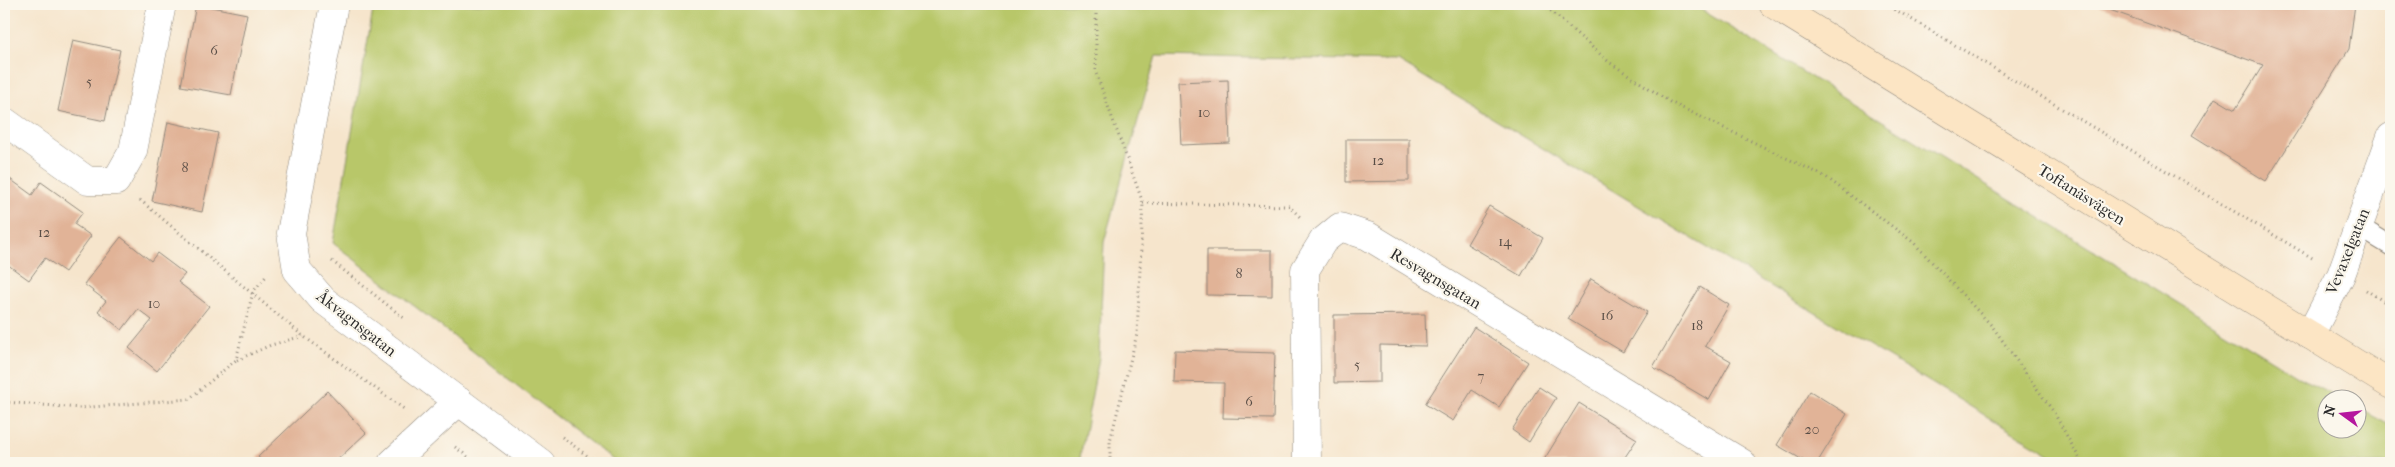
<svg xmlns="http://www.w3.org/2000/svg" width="2395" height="467" font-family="'IM FELL French Canon',serif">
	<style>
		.green { fill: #b8c769; stroke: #72794a }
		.building { fill: #e1b397 }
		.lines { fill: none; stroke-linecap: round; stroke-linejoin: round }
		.lane-casing { stroke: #90887c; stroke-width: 21 }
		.street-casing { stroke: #90887c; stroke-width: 29 }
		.secondary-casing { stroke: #90887c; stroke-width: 29 }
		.path { stroke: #90887c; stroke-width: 3; stroke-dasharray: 1 4; stroke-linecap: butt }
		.lane { stroke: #fff; stroke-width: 19 }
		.street { stroke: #fff; stroke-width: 28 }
		.secondary { stroke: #fce5c4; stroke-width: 28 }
		.labels { text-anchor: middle; stroke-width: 4.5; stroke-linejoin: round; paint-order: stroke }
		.number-label { font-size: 14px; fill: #584d46 }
		.street-label { font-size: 16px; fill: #2b2b2b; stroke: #fbf7ec }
	</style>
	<rect width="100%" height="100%" fill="#fbf7ec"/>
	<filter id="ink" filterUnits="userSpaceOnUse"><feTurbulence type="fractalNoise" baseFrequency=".02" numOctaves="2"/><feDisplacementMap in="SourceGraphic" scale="10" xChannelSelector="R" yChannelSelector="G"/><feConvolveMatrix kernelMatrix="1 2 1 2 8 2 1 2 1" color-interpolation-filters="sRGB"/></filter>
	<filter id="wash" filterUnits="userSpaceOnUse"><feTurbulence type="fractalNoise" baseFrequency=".0096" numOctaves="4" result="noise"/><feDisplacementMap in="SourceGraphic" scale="20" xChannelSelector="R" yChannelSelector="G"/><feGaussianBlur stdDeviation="1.12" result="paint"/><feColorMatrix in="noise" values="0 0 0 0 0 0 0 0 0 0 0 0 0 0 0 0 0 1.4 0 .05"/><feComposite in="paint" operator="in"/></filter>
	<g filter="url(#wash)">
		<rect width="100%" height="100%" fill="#f6e5cc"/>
		<!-- green -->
		<polygon class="green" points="374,4 1692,4 2301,378 2342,399 2328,400 2328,430 2358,430 2358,408 2391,426 2391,463 2064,463 1398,61 1156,56 1104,242 1099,358 1079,463 617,463 333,243"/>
		<g id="blocks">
			<!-- building -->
			<g class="building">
				<polygon points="196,4 247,14 231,95 181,86"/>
				<polygon points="2093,4 2355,4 2349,49 2266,181 2192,135 2215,98 2235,110 2263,65"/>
				<polygon points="73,40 120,50 105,121 58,111"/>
				<polygon points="1228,80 1230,143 1181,145 1178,82"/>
				<polygon points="168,122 218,133 202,212 152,201"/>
				<polygon points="1346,139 1409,139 1409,181 1346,182"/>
				<polygon points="10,179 32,195 41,182 83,212 74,224 91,236 65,272 45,258 29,280 4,262 4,187"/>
				<polygon points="1489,206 1543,238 1521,276 1467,244"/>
				<polygon points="121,237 151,261 157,253 185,274 178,282 209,306 157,371 129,348 152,320 138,309 122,330 98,311 106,301 84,284"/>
				<polygon points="1207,250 1272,250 1272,296 1207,295"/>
				<polygon points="1591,279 1647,312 1623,352 1568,319"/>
				<polygon points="1700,287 1729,305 1705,346 1731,361 1709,400 1653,367"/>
				<polygon points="1425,314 1426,346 1380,345 1380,382 1334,383 1334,315"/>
				<polygon points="1474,327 1528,362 1499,407 1472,390 1453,421 1425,404"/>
				<polygon points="1175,350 1275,353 1273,419 1223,418 1224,383 1174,382"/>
				<polygon points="1539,387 1556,398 1529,442 1512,430"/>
				<polygon points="327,391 366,433 334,463 265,463 258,457"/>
				<polygon points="1810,391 1847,414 1817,463 1808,463 1777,445"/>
				<polygon points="1579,403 1637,439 1621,463 1586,463 1582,461 1581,463 1542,463"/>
			</g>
		</g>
	</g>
	<g filter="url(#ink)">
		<use href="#blocks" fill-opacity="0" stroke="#90887c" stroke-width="1"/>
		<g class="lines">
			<!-- lane casing -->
			<g class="lane-casing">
				<polyline id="lane" points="2358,226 2391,246"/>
			</g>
			<!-- street casing -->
			<g class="street-casing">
				<g id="street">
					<polyline points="334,4 291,233 297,270 323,300 541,463"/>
					<polyline points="4,121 88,181 116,181 133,151 162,4"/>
					<polyline points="2310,335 2341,275 2391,137"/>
					<polyline points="392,463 459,401"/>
					<polyline points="1307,463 1305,270 1323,241 1340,227 1368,236 1742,463"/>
				</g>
			</g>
			<!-- secondary casing -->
			<g class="secondary-casing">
				<polyline id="secondary" points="1773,4 2391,385"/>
			</g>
			<!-- path -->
			<g class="path">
				<polyline points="1096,4 1096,73 1143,203 1137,334 1110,441 1110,463"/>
				<polyline points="1543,4 1609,62 1670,102 1826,177 1913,242 1992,326 2053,411 2082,463"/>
				<polyline points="1886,4 2314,259"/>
				<polyline points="140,200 303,336 404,409"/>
				<polyline points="1143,203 1289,206 1302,219"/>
				<polyline points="332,261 405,319"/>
				<polyline points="2366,290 2391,306"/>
				<polyline points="237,360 271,345 303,336"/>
				<polyline points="4,402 80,408 189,399 236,360 253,292 267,275"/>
				<polyline points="562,437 597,463"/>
				<polyline points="455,447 476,463"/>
			</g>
			<!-- lane -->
			<use href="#lane" class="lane"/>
			<!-- street -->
			<use href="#street" class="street"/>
			<!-- secondary -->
			<use href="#secondary" class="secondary"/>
		</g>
	</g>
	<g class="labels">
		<!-- number labels -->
		<g class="number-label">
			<text x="214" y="55">6</text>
			<text x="89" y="86">5</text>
			<text x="1204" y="117">10</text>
			<text x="1378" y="165">12</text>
			<text x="185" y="172">8</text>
			<text x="44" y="237">12</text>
			<text x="1505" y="246">14</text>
			<text x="1239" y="278">8</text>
			<text x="154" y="308">10</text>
			<text x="1607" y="320">16</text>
			<text x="1697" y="330">18</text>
			<text x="1357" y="369">5</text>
			<text x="1481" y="381">7</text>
			<text x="1249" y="406">6</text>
			<text x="1812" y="434">20</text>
		</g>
		<!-- street labels -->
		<g class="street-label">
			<text transform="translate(2082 194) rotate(32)" y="6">Toftanäsvägen</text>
			<text transform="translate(2347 251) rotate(-68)" y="6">Vevaxelgatan</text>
			<text transform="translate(1436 278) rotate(31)" y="6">Resvagnsgatan</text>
			<text transform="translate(357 323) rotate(38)" y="6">Åkvagnsgatan</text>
		</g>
	</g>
	<!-- margin -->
	<rect width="2395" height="467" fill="none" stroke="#fbf7ec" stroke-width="20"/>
	<!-- north arrow -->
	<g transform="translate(2342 414) rotate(285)"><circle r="24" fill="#fbf7ec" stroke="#a8a59f"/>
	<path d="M0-4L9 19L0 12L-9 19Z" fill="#b5179e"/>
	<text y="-8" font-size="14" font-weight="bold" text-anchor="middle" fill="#2b2b2b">N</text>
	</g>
</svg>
